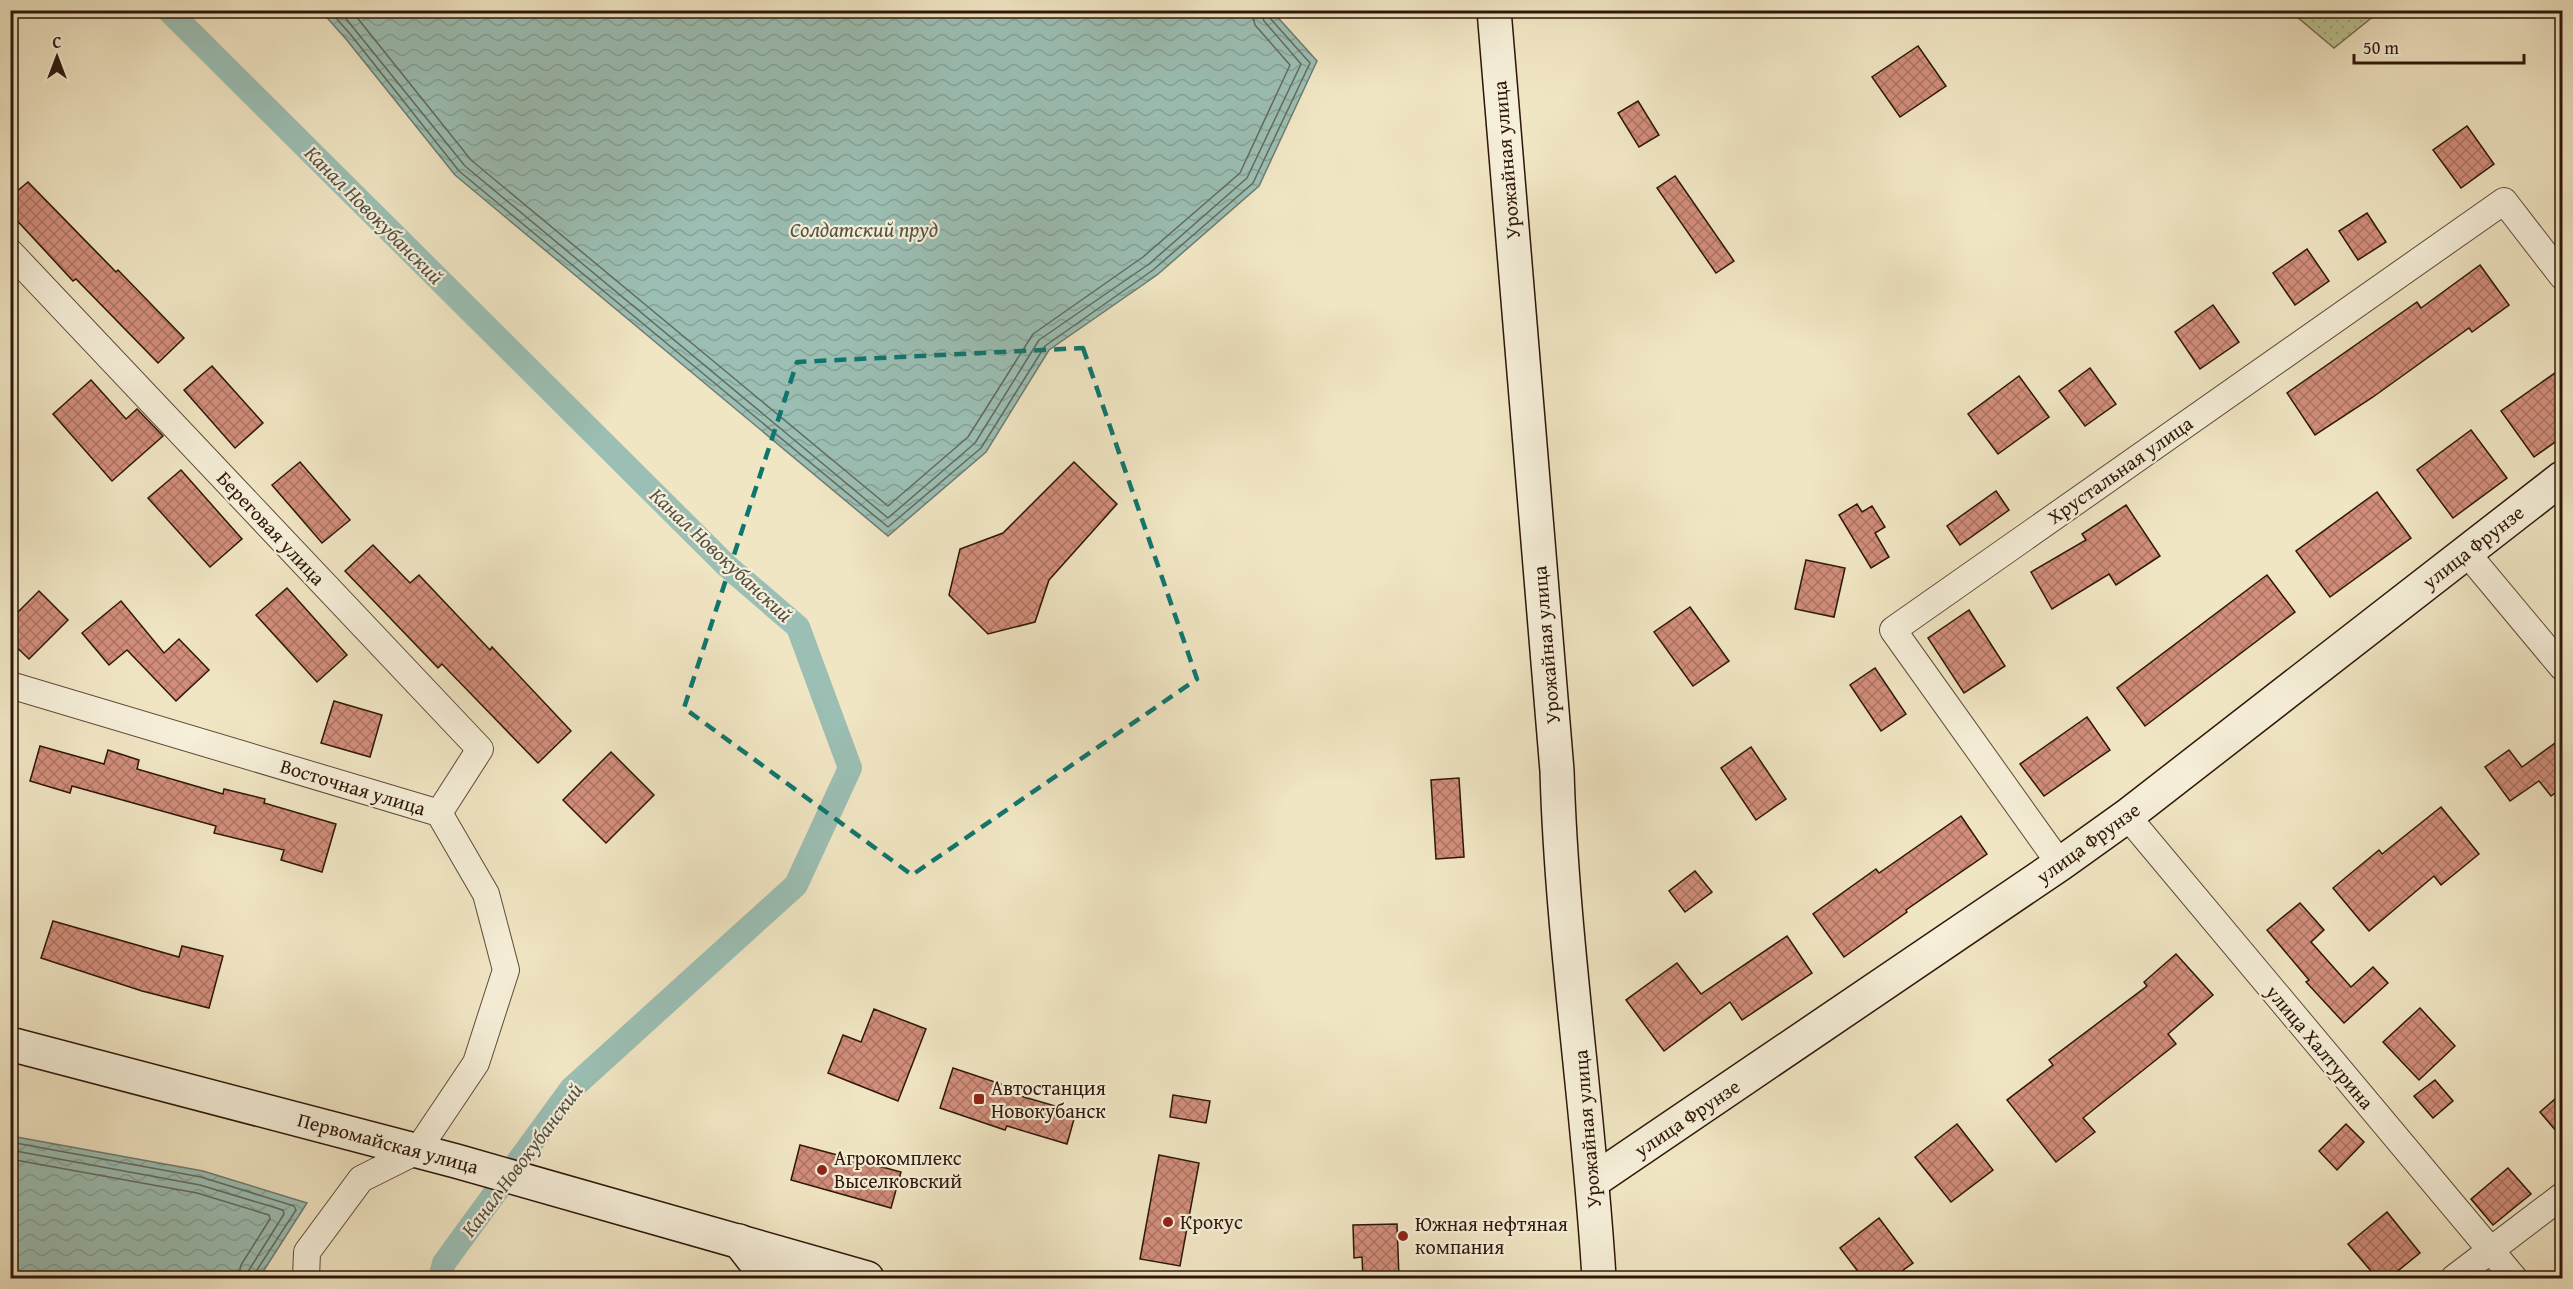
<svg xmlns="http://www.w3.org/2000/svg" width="2573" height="1289" font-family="'Gentium Book Plus',serif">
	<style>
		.garden { fill: url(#garden-dots); stroke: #756d4e; stroke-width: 1.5 }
		.water { fill: url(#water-waves); stroke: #6f7b70; stroke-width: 1.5 }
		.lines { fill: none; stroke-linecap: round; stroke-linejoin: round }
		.shore { stroke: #646a5e; stroke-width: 1.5 }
		.canal { stroke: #9bbfb4; stroke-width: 24 }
		.building { fill: url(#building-cross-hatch); stroke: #2e1609; stroke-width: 1.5 }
		.street-casing { stroke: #5f4a38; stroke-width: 28 }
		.secondary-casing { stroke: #2e1609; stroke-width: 36 }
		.street { stroke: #f6efd9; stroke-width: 26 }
		.secondary { stroke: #f6efd9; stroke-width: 33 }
		.marked { fill: none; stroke: #0f766e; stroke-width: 4.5; stroke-dasharray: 12 8; stroke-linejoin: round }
		.poi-dot { fill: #8f2418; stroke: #f6efd9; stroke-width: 2 }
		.labels { text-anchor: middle; stroke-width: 4.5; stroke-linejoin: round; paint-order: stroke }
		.street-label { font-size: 20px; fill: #2e1609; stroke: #f6efd9 }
		.poi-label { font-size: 20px; fill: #2e1609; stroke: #f6efd9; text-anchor: start }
		.water-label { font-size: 21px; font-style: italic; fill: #545145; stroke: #f6efd9 }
	</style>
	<defs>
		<pattern id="garden-dots" width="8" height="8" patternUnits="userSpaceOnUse" patternTransform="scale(1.5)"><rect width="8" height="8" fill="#bcc492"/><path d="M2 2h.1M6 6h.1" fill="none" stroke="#a2a87d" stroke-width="1.8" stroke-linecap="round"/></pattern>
		<pattern id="water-waves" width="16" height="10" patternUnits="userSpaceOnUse" patternTransform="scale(1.5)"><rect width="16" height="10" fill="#9bbfb4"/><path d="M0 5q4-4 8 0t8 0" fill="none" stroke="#86a399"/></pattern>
		<pattern id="building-cross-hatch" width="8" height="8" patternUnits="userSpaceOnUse" patternTransform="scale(1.5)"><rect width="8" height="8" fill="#d28e7b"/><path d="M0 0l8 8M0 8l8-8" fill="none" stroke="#ab7363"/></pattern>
	</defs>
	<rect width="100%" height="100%" fill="#f1e6c4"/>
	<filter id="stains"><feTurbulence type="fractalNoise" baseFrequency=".00333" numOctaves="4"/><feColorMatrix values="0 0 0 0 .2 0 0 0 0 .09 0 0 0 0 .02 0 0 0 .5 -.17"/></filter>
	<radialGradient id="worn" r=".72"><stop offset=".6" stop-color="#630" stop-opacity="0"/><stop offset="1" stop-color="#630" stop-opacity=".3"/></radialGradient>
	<!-- garden -->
	<polygon class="garden" points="2290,11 2380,11 2334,48"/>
	<!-- water -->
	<g class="water">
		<polygon points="321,11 1272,11 1317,61 1259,186 1157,275 1049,350 986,452 888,536 455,175 346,39"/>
		<polygon points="11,1136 203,1171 307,1203 259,1278 11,1278"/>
	</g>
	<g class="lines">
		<!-- shore -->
		<g class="shore">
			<polyline points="329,10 351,35 459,171 888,527 981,448 1045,346 1153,270 1253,183 1310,63 1269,17 1268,10"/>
			<polyline points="339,10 465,166 888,518 975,443 1039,340 1149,264 1247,178 1301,64 1264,21 1260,10"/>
			<polyline points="351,10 471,160 888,506 968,437 1033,334 1143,257 1240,173 1290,65 1255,25 1251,10"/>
			<polyline points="10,1142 201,1177 294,1206 296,1210 255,1273 254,1278"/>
			<polyline points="10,1150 200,1185 283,1210 284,1214 249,1270 247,1278"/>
			<polyline points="10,1159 197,1193 269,1215 270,1219 241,1265 238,1278"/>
		</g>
		<!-- canal -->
		<polyline class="canal" points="168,10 727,566 798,627 850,768 796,885 571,1089 444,1263 440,1278"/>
	</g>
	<!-- building -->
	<g class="building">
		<polygon points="1918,46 1946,86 1900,117 1872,77"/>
		<polygon points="1638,101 1659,135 1639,147 1618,113"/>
		<polygon points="2467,126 2494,164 2461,188 2433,150"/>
		<polygon points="1675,176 1734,261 1716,273 1657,188"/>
		<polygon points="28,182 116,272 118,270 184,338 158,363 76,279 73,281 10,213 10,197"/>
		<polygon points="2367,213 2386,242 2358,260 2339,231"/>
		<polygon points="2307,249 2329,281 2295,305 2273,273"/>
		<polygon points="2480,265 2509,305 2472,332 2469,328 2373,397 2315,435 2287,393 2417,302 2421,308"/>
		<polygon points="2213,305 2239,342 2200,369 2175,332"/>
		<polygon points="212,366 263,423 235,448 184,390"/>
		<polygon points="2090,368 2116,404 2085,426 2059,391"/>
		<polygon points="2562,368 2562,437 2534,457 2501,411"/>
		<polygon points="2019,376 2049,417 1998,454 1968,414"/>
		<polygon points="91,380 126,419 137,409 163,436 112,481 53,414"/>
		<polygon points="2471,430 2507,478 2453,518 2417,470"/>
		<polygon points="300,462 350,520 322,543 272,485"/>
		<polygon points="1074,462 1117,504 1049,580 1035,622 988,634 949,595 960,549 1003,533"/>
		<polygon points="181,470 242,539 210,567 148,498"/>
		<polygon points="1996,491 2009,510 1960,545 1947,526"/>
		<polygon points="2377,492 2411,538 2330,597 2296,551"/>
		<polygon points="1857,504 1862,512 1872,506 1885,527 1875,533 1889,557 1871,568 1839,515"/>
		<polygon points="2126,505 2160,556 2116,585 2109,574 2052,609 2031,572 2086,540 2082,534"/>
		<polygon points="373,545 410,583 419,575 490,650 492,647 571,731 538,763 442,664 438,668 345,571"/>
		<polygon points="1806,560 1845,568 1834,617 1795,609"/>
		<polygon points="2267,575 2295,612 2145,726 2117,688"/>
		<polygon points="287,588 347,655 317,682 256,615"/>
		<polygon points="39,591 68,620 29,659 10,641 10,620"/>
		<polygon points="121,601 164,653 179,639 209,670 176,701 127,650 109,665 82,633"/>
		<polygon points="1690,607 1729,661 1693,686 1654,632"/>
		<polygon points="1969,610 2005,666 1964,693 1928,638"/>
		<polygon points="1875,668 1906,714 1881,731 1850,685"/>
		<polygon points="334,701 382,715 370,757 321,743"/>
		<polygon points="2087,717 2110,750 2044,796 2020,764"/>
		<polygon points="2562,738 2562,788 2551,796 2539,781 2510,801 2485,767 2509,750 2522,767"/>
		<polygon points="40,746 104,764 108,750 139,760 137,769 223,794 224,789 265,799 264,803 336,824 322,872 281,860 284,850 214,833 216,826 72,786 70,793 30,781"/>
		<polygon points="1751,747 1786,799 1756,820 1721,768"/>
		<polygon points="611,752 654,795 606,843 563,800"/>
		<polygon points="1459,778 1464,857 1436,859 1431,780"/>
		<polygon points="2441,807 2479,854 2441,885 2434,876 2369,931 2333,888 2379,850 2382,854"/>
		<polygon points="1961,816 1987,854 1906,910 1907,912 1844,957 1813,914 1876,869 1879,873"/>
		<polygon points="1695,871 1712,892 1685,912 1669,891"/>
		<polygon points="2300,903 2324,930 2311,942 2351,987 2373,967 2388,983 2344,1023 2306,982 2309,980 2267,930"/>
		<polygon points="53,921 179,957 182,946 223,956 209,1008 142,991 41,958"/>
		<polygon points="1787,936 1812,973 1742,1020 1730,1002 1664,1051 1626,1000 1677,963 1701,994"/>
		<polygon points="2176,954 2213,995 2168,1034 2176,1044 2083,1118 2095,1132 2056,1162 2007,1100 2053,1065 2049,1060 2147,986 2144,982"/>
		<polygon points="2420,1008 2455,1046 2419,1080 2383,1042"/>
		<polygon points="874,1009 926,1029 898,1101 828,1073 843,1035 861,1042"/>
		<polygon points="953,1068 1019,1090 1017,1095 1076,1112 1067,1144 1007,1126 1005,1130 940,1108"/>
		<polygon points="2435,1080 2453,1101 2433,1118 2414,1096"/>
		<polygon points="2562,1093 2562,1138 2540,1112"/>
		<polygon points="1173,1095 1210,1101 1206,1123 1170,1117"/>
		<polygon points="1957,1124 1993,1170 1951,1202 1915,1157"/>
		<polygon points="2346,1124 2364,1142 2337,1170 2319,1151"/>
		<polygon points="800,1145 901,1172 891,1208 791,1180"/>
		<polygon points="1159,1155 1199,1163 1180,1266 1140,1259"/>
		<polygon points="2508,1168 2531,1194 2493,1225 2471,1199"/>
		<polygon points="2387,1212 2420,1253 2389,1278 2377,1278 2348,1244"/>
		<polygon points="1879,1218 1913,1263 1892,1278 1863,1278 1840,1248"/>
		<polygon points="1397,1224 1399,1278 1363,1278 1362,1257 1354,1258 1353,1225"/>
	</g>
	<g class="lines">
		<!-- street casing -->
		<g class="street-casing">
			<g id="street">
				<polyline points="10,252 480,749 439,813"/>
				<polyline points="2466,552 2562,667"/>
				<polyline points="10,685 439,813 486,894 506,970 476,1063 417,1151 361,1179 307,1252 306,1278"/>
				<polyline points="2127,816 2514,1278"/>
				<polyline points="2060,864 1893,630 2504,201 2562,276"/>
				<polyline points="2454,1278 2562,1196"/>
			</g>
		</g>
		<!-- secondary casing -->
		<g class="secondary-casing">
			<g id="secondary">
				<path d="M1494 10 1557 771C1562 941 1589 1109 1599 1278"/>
				<polyline points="10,1044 456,1161 867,1278"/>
				<polyline points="1593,1181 2060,864 2127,816 2562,478"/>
				<polyline points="739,1241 768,1278"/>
			</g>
		</g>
		<!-- street -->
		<use href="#street" class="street"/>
		<!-- secondary -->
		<use href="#secondary" class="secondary"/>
	</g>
	<!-- marked area -->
	<path class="marked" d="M1083 348 1197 679 912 875 684 708 797 362Z"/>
	<!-- markers -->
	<g class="poi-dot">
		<rect x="973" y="1093" width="12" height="12" rx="3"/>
		<circle cx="822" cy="1170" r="6"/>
		<circle cx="1168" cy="1222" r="6"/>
		<circle cx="1403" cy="1236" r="6"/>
	</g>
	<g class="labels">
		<!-- street labels -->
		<g class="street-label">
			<text transform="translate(1506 160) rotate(-95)" y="7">Урожайная улица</text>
			<text transform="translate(2120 470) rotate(-35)" y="7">Хрустальная улица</text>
			<text transform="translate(271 528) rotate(47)" y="7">Береговая улица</text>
			<text transform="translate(2473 547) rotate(-38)" y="7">улица Фрунзе</text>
			<text transform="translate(1546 645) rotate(-95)" y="7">Урожайная улица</text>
			<text transform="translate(353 787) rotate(17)" y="7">Восточная улица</text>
			<text transform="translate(2088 843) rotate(-36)" y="7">улица Фрунзе</text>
			<text transform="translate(2320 1047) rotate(50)" y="7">улица Халтурина</text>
			<text transform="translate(1687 1118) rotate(-34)" y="7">улица Фрунзе</text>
			<text transform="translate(1587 1129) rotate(-95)" y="7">Урожайная улица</text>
			<text transform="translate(388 1143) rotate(15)" y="7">Первомайская улица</text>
		</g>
		<!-- poi labels -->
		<g class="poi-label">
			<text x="991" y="1095">Автостанция<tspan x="991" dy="23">Новокубанск</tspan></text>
			<text x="834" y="1165">Агрокомплекс<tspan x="834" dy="23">Выселковский</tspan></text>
			<text x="1180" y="1229">Крокус</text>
			<text x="1415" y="1231">Южная нефтяная<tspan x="1415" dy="23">компания</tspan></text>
		</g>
		<!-- water labels -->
		<g class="water-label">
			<text transform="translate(374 215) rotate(45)" y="7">Канал Новокубанский</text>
			<text x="864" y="237">Солдатский пруд</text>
			<text transform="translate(721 555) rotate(43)" y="7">Канал Новокубанский</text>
			<text transform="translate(522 1160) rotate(-53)" y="7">Канал Новокубанский</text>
		</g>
	</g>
	<!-- margin -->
	<rect width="2573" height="1289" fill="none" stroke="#f1e6c4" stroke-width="36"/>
	<rect x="12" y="12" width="2549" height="1265" fill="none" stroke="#2e1609" stroke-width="3"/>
	<rect x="18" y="18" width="2537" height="1253" fill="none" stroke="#2e1609" stroke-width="1.5"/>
	<!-- north arrow -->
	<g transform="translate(57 57)" stroke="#f6efd9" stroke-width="4.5" paint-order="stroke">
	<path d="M0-4.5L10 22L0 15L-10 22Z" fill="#2e1609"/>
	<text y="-9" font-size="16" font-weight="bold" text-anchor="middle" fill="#2e1609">С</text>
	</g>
	<!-- scale -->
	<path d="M2354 54v9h170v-9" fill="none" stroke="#2e1609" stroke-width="3"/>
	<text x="2363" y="54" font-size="18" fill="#2e1609" stroke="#f6efd9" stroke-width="4.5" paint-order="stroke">50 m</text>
	<rect width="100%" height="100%" filter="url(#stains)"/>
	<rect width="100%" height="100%" fill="url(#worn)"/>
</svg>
